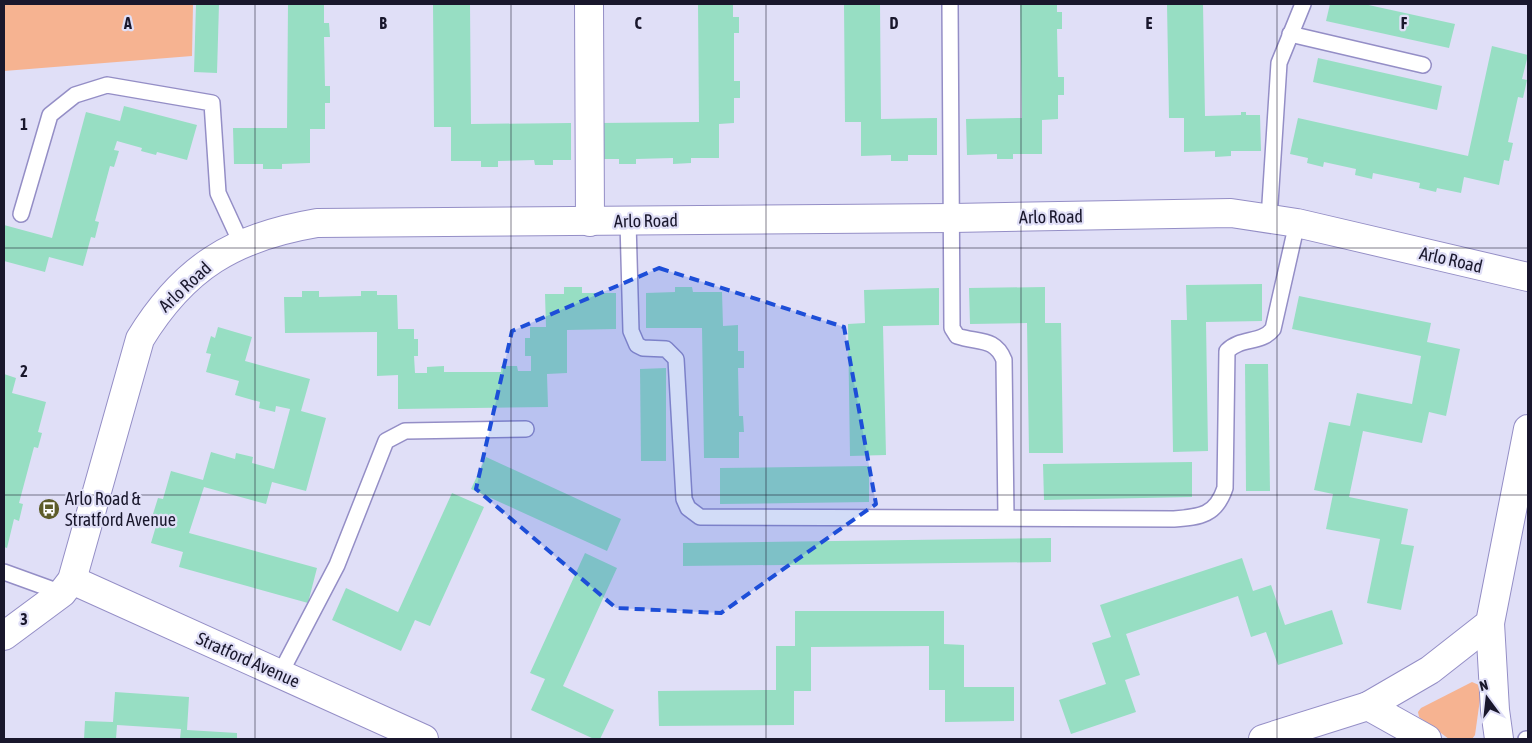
<svg xmlns="http://www.w3.org/2000/svg" width="1532" height="743" font-family="'Asap Condensed',sans-serif">
	<style>
		.green { fill: #f6b391 }
		.building { fill: #97dec3 }
		.lines { fill: none; stroke-linecap: round; stroke-linejoin: round }
		.service-casing { stroke: #948ec6; stroke-width: 18 }
		.minor-casing { stroke: #948ec6; stroke-width: 30 }
		.service { stroke: #fff; stroke-width: 15 }
		.minor { stroke: #fff; stroke-width: 28 }
		.marked { fill: #1d4ed8; fill-opacity: 0.2; stroke: #1d4ed8; stroke-width: 4; stroke-dasharray: 10 6; stroke-linejoin: round }
		.grid { fill: none; stroke: #19172c; stroke-width: 1; stroke-opacity: 0.55 }
		.labels { text-anchor: middle; stroke-width: 4.5; stroke-linejoin: round; paint-order: stroke }
		.street-label { font-size: 18px; fill: #19172c; stroke: #e0dff7 }
		.poi-label { font-size: 18px; fill: #19172c; stroke: #e0dff7; text-anchor: start }
		.grid-label { font-size: 16px; text-anchor: middle; font-weight: bold; fill: #19172c; stroke: #e0dff7; stroke-width: 4.5; stroke-linejoin: round; paint-order: stroke }
	</style>
	<rect width="100%" height="100%" fill="#e0dff7"/>
	<!-- green -->
	<g class="green">
		<polygon points="4,4 193,4 192,56 4,71"/>
		<polygon points="1472,682 1479,685 1481,692 1475,735 1472,739 1449,739 1419,717 1418,712 1421,708"/>
	</g>
	<!-- building -->
	<g class="building">
		<polygon points="196,4 219,4 217,73 194,72"/>
		<polygon points="288,4 324,4 324,23 329,23 330,37 324,37 325,86 330,86 330,103 325,103 325,129 310,129 310,163 282,164 282,169 263,169 263,164 234,164 233,128 287,128"/>
		<polygon points="433,4 470,4 471,124 571,123 571,160 553,160 553,165 535,165 534,160 498,161 498,167 481,167 481,161 451,161 451,127 434,127"/>
		<polygon points="698,4 733,4 733,17 739,17 739,33 734,33 734,81 740,81 740,98 734,98 734,123 719,124 719,158 691,158 691,163 673,164 673,158 636,159 636,164 619,164 619,159 600,159 600,123 699,122"/>
		<polygon points="844,4 880,4 881,119 937,118 937,155 908,155 908,161 891,161 891,155 861,156 861,122 845,122"/>
		<polygon points="1020,4 1057,4 1057,12 1062,12 1062,29 1057,29 1058,77 1064,77 1064,95 1058,95 1058,119 1042,120 1042,154 1013,154 1013,159 997,159 997,154 967,155 966,119 1022,118"/>
		<polygon points="1167,4 1203,4 1205,116 1241,115 1241,112 1246,112 1246,115 1260,115 1261,151 1231,151 1231,156 1215,157 1215,151 1184,152 1184,118 1169,118"/>
		<polygon points="1330,4 1364,4 1455,24 1449,48 1326,21"/>
		<polygon points="1492,46 1528,55 1522,79 1527,80 1523,98 1518,97 1508,142 1513,143 1509,161 1504,160 1499,185 1464,177 1461,193 1437,188 1436,192 1419,188 1420,183 1373,173 1372,179 1355,175 1356,169 1324,162 1323,167 1307,163 1308,158 1290,154 1298,118 1468,156"/>
		<polygon points="1318,58 1442,86 1437,110 1313,82"/>
		<polygon points="124,106 197,125 187,160 157,152 156,155 141,151 142,148 117,141 114,150 119,151 114,167 110,166 95,221 99,222 95,238 91,237 83,266 49,257 45,272 4,261 4,225 52,238 86,112 120,121"/>
		<polygon points="1262,284 1262,321 1206,322 1208,451 1173,452 1171,320 1187,320 1186,285"/>
		<polygon points="564,287 582,287 582,293 616,293 616,329 567,330 567,373 547,374 548,407 398,409 398,375 377,376 377,332 285,333 284,297 302,297 302,291 319,291 319,297 361,296 361,291 377,291 377,295 397,295 398,329 414,329 414,339 418,339 418,356 414,356 415,373 427,373 427,367 444,366 444,372 501,372 501,366 517,366 518,371 531,371 531,356 525,356 525,338 530,338 530,327 546,327 545,294 564,294"/>
		<polygon points="675,287 692,287 693,292 722,292 723,326 738,325 738,351 744,351 744,368 738,368 739,416 743,416 744,432 739,432 739,458 704,458 702,328 646,328 646,293 675,292"/>
		<polygon points="1045,287 1045,323 1061,323 1063,453 1029,453 1027,323 970,324 969,288"/>
		<polygon points="939,288 939,325 883,326 886,455 850,456 848,324 865,323 864,290"/>
		<polygon points="1299,296 1431,323 1427,342 1460,349 1446,416 1429,412 1422,443 1363,431 1349,497 1408,509 1401,544 1414,546 1401,610 1367,603 1380,539 1326,529 1333,494 1314,490 1329,422 1350,426 1357,393 1412,404 1421,356 1292,329"/>
		<polygon points="218,327 252,337 245,361 310,379 301,411 326,418 306,491 272,482 266,504 204,487 189,533 317,568 308,603 179,567 183,552 151,543 159,516 153,514 158,498 163,499 171,471 203,480 211,452 235,459 236,453 253,457 252,463 274,469 290,409 276,406 275,412 259,408 260,402 235,395 239,381 206,372 211,354 206,353 211,336 215,338"/>
		<polygon points="1245,364 1268,364 1270,491 1246,491"/>
		<polygon points="666,368 666,461 641,461 640,369"/>
		<polygon points="4,374 16,378 12,393 46,402 38,432 42,433 38,448 34,447 19,503 23,504 19,521 14,519 7,548 4,547"/>
		<polygon points="486,457 621,519 607,551 471,489"/>
		<polygon points="1192,462 1192,497 1044,500 1043,464"/>
		<polygon points="869,466 869,502 720,504 720,468"/>
		<polygon points="452,493 484,507 430,626 415,620 401,651 332,620 346,588 398,612"/>
		<polygon points="1051,538 1051,562 683,566 683,543"/>
		<polygon points="585,553 617,568 563,686 614,710 600,739 594,739 531,710 545,679 530,673"/>
		<polygon points="1242,558 1253,591 1271,585 1285,625 1332,610 1343,644 1278,665 1266,632 1251,637 1238,596 1126,634 1140,675 1125,680 1136,712 1071,734 1059,700 1106,684 1092,643 1111,637 1100,605"/>
		<polygon points="795,611 944,611 944,644 964,645 964,687 1014,687 1014,721 945,722 945,690 929,690 929,646 811,647 811,691 794,691 794,725 659,726 658,691 776,690 776,646 795,646"/>
		<polygon points="115,692 189,697 187,730 237,733 237,739 180,739 181,729 117,725 116,739 84,739 85,721 113,722"/>
	</g>
	<g class="lines">
		<!-- service casing -->
		<g class="service-casing">
			<g id="service">
				<path d="M950 4 952 328 957 336C978 343 995 337 1004 360L1006 517"/>
				<polyline points="1290,34 1423,65"/>
				<polyline points="21,214 50,115 75,95 107,85 212,103 218,193 241,243"/>
				<polyline points="1269,219 1279,63 1303,4"/>
				<path d="M628 222 631 331 637 345 643 348 666 349 676 359 684 499 688 508 700 517 1174 519C1201 517 1216 515 1225 488L1227 351C1241 337 1261 344 1273 329L1297 223"/>
				<polyline points="4,572 62,593"/>
				<polyline points="280,674 337,565 386,441 405,431 526,429"/>
				<polyline points="1526,739 1528,739"/>
			</g>
		</g>
		<!-- minor casing -->
		<g class="minor-casing">
			<g id="minor">
				<polyline points="589,4 590,222"/>
				<polyline points="72,580 424,739"/>
				<polyline points="1490,623 1495,710 1499,739"/>
				<path d="M4 636 62 593 72 580 140 339C184 267 234 237 317 223L953 218 1231 213 1297 223 1528 277"/>
				<polyline points="1368,706 1427,739"/>
				<polyline points="1263,739 1368,706 1430,670 1490,623 1528,429"/>
			</g>
		</g>
		<!-- service -->
		<use href="#service" class="service"/>
		<!-- minor -->
		<use href="#minor" class="minor"/>
	</g>
	<!-- marked area -->
	<path class="marked" d="M659 268 844 327 876 504 721 613 616 608 476 489 512 331Z"/>
	<!-- grid -->
	<path class="grid" d="M255 4V739M511 4V739M766 4V739M1021 4V739M1277 4V739M4 248H1528M4 495H1528"/>
	<!-- icons -->
	<defs>
		<g id="bus-disc" transform="scale(1.125)"><circle r="9.5" fill="#5d5c29" stroke="#e0dff7"/><path d="M-5-6H5V4H4V6H2V4H-2V6H-4V4H-5ZM-3.5-4V0h7V-4ZM-3.5 1.2v1.5H-2V1.2ZM2 1.2v1.5H3.5V1.2Z" fill="#fff"/></g>
	</defs>
	<g fill-rule="evenodd">
		<use href="#bus-disc" x="49" y="509"/>
	</g>
	<g class="labels">
		<!-- street labels -->
		<g class="street-label">
			<text transform="translate(1051 217) rotate(-1)" y="6">Arlo Road</text>
			<text transform="translate(646 221) rotate(-1)" y="6">Arlo Road</text>
			<text transform="translate(1451 260) rotate(13)" y="6">Arlo Road</text>
			<text transform="translate(185 287) rotate(-43)" y="6">Arlo Road</text>
			<text transform="translate(248 660) rotate(24)" y="6">Stratford Avenue</text>
		</g>
		<!-- poi labels -->
		<g class="poi-label">
			<text x="65" y="505">Arlo Road &amp;<tspan x="65" dy="21">Stratford Avenue</tspan></text>
		</g>
	</g>
	<g class="grid-label">
		<text x="128" y="29">A</text>
		<text x="383" y="29">B</text>
		<text x="638" y="29">C</text>
		<text x="894" y="29">D</text>
		<text x="1149" y="29">E</text>
		<text x="1404" y="29">F</text>
		<text x="24" y="130">1</text>
		<text x="24" y="377">2</text>
		<text x="24" y="625">3</text>
	</g>
	<!-- border -->
	<rect width="1532" height="743" fill="none" stroke="#19172c" stroke-width="10"/>
	<!-- north arrow -->
	<g transform="translate(1487 698) rotate(345)" stroke="#e0dff7" stroke-width="4" paint-order="stroke">
	<path d="M0-4L9 19L0 12L-9 19Z" fill="#19172c"/>
	<text y="-8" font-size="14" font-weight="bold" text-anchor="middle" fill="#19172c">N</text>
	</g>
</svg>
